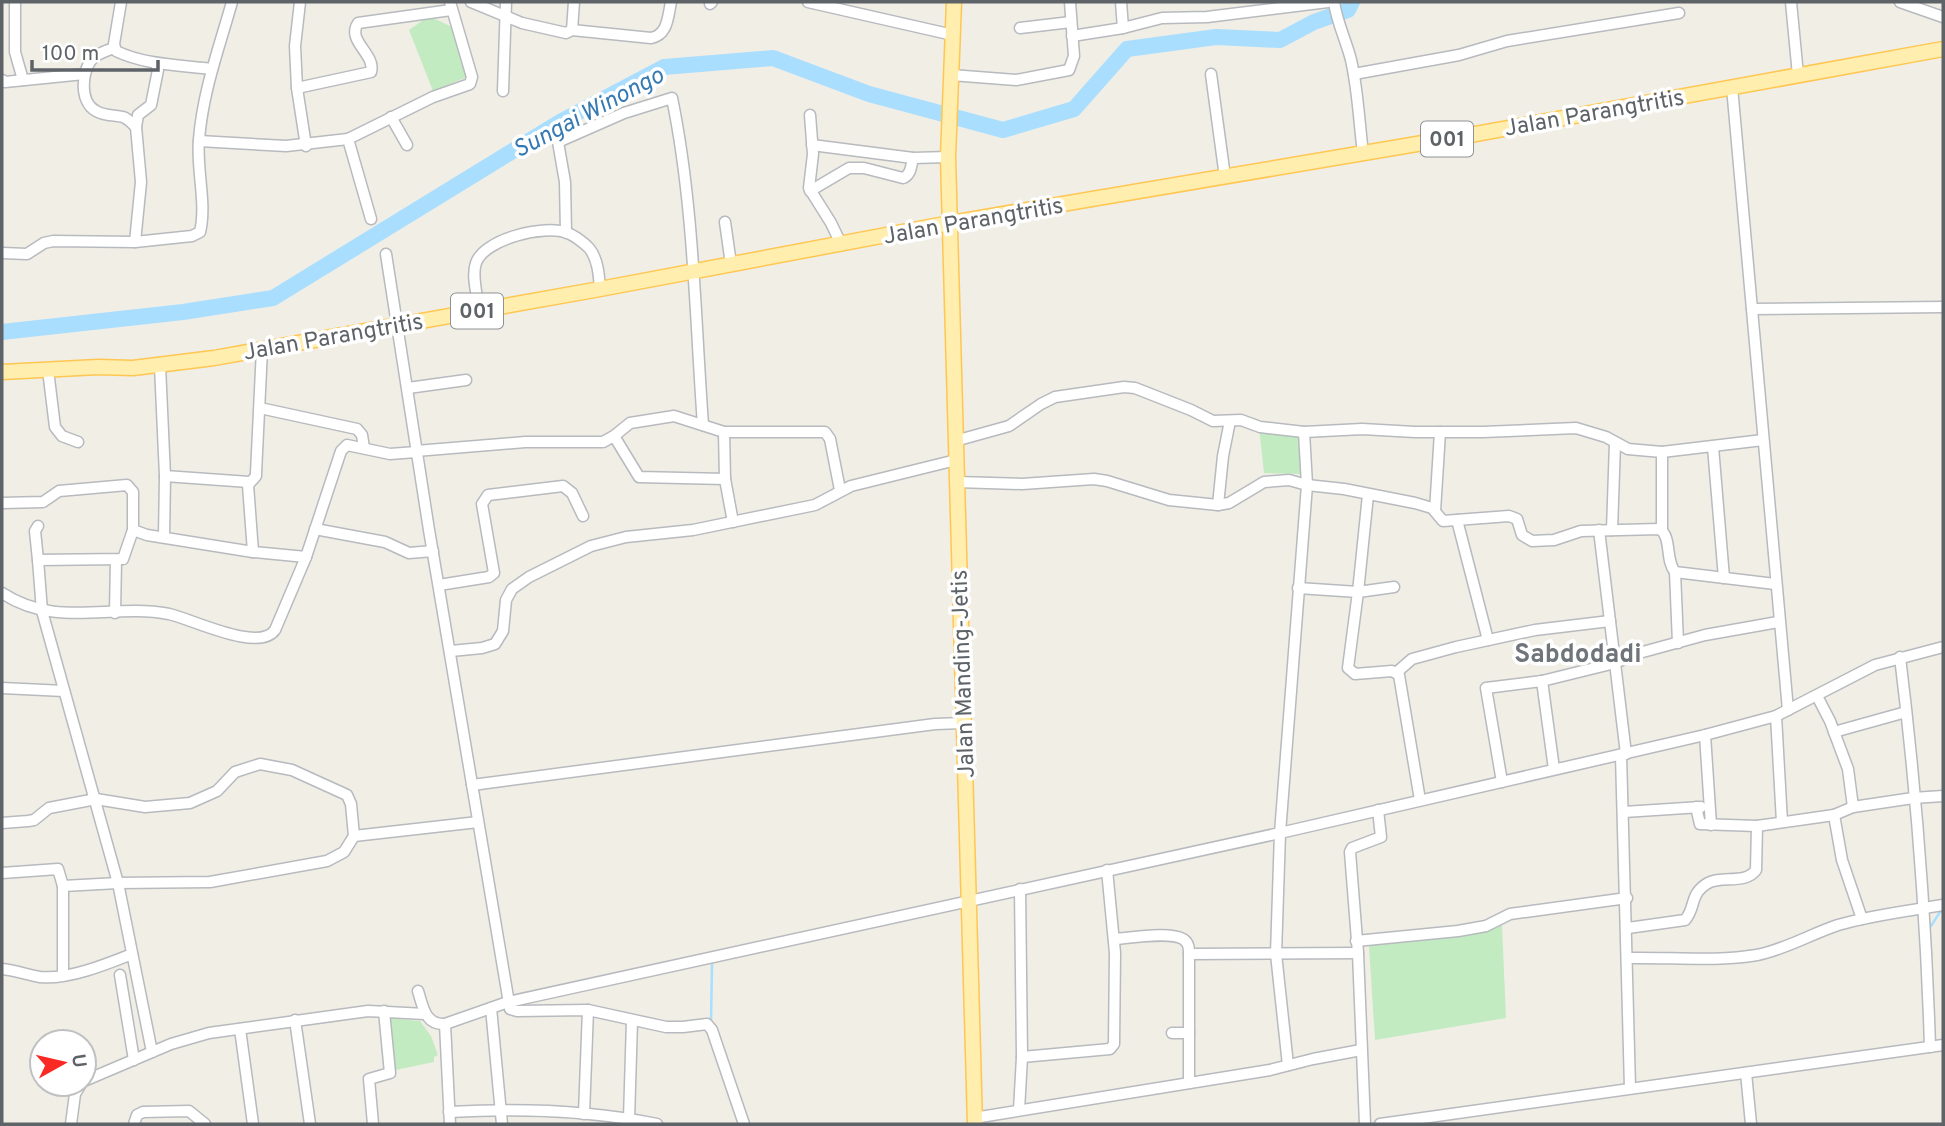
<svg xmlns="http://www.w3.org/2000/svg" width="1945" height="1126" font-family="Overpass,sans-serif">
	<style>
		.green { fill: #c3ebc1 }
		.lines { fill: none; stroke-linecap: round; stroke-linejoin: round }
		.stream { stroke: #a9deff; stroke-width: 2.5 }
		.river { stroke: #a9deff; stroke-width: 16 }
		.minor-casing { stroke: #b7babe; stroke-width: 13 }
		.major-casing { stroke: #ffc652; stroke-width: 17 }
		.minor { stroke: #fff; stroke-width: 10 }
		.major { stroke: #ffeeae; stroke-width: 14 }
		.labels { text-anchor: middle; stroke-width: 7; stroke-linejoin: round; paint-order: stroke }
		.shield { fill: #fff; stroke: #8e9295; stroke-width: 2 }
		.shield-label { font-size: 21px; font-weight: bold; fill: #5e6368 }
		.street-label { font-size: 23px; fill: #5e6368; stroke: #fff }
		.water-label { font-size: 24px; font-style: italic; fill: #367ab3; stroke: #fff }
		.quarter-label { font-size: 26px; font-weight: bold; fill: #6f757a; stroke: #fff }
	</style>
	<rect width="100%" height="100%" fill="#f1eee6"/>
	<!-- green -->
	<g class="green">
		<polygon points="429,16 452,27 467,77 433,91 409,30"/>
		<polygon points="1259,427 1302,434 1303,474 1264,473"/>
		<polygon points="1502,925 1506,1018 1375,1040 1369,946"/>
		<polygon points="387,1018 420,1021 431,1036 438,1055 434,1057 434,1062 391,1071"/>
	</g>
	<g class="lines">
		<!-- stream -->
		<g class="stream">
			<polyline points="1931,926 1940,912 1943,911"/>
			<polyline points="711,1022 712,964"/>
		</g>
		<!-- river -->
		<polyline class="river" points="2,332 183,312 273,298 560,122 664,67 773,58 869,94 1003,130 1074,109 1127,49 1216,37 1280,40 1314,22 1348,10 1352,2"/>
		<!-- minor casing -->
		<g class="minor-casing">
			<g id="minor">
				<polyline points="15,2 15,52 23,80"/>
				<path d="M121 2 114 44 116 51C145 65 180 65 212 69"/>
				<polyline points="300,2 295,46 297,88 306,146"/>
				<path d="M471 2 522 23 566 33 572 30 651 38C668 35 668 16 671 2"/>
				<polyline points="808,2 953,35"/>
				<polyline points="1121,2 1123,28"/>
				<path d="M1334 2C1337 23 1346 40 1351 60 1358 90 1359 122 1363 153"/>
				<polyline points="1791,2 1798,75"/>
				<polyline points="1900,2 1943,17"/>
				<polyline points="710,4 712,2"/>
				<polyline points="1020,28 1071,22"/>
				<polyline points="572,30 574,2"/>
				<polyline points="1072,36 1123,28 1162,18 1207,17 1328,2"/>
				<path d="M114 48C108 50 100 53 94 57 81 69 79 102 96 111 104 116 115 115 123 117 129 119 132 124 136 127"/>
				<polyline points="1211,74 1225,177"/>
				<polyline points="1354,74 1459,55 1507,41 1679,13"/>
				<polyline points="951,75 1016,80 1069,70 1074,56 1070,2"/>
				<polyline points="2,80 5,82 84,74"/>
				<polyline points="1732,87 1788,710"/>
				<path d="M297 88 371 72C376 54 346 41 358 23L451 10"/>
				<polyline points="503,91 506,2"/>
				<polyline points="810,115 813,154 809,188 831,223 841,244"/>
				<polyline points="391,117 407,145"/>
				<polyline points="348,139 371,219"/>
				<polyline points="199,141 286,146 348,139 433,97 470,84 472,77 450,2"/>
				<polyline points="812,145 913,158"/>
				<path d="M810 191 849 168H864L903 178C911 175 911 166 913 158L948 157"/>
				<polyline points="725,222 731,264"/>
				<path d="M566 232 565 182 558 142 624 113 672 98C694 205 695 317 703 425"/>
				<polyline points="135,242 141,182 136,127 138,115 151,105 158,70 156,63"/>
				<path d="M2 253 27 254 44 243 53 241 135 242 192 236 200 232C207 203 196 169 199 139 203 91 219 48 232 2"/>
				<polyline points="386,254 429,530 510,1009 517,1011 588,1010 666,1027 683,1027 707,1024 712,1030 744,1124"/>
				<polyline points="1752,309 1943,307"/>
				<path d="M479 311C478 297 471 276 476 263 484 239 545 224 567 233 574 235 584 243 589 248 598 259 599 275 600 289"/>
				<polyline points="160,366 165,476 249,482"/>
				<polyline points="48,370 55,427 62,436 78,442"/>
				<polyline points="408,388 466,380"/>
				<polyline points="260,408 357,429 362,435 364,448"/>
				<polyline points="724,432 725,479 733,522"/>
				<polyline points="614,436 639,477 725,479"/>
				<polyline points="955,441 1009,426 1041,404 1055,397 1124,387 1135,388 1191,410 1213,421 1241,420 1260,427 1304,432 1362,429 1415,432 1483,432 1576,428 1606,437 1628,449 1662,452 1763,440"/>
				<polyline points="1713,447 1724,578"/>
				<polyline points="416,451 525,442 603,442 614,436 630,423 674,416 724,432 825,432 830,439 840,490"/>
				<polyline points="1662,452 1662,530"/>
				<path d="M957 482 1022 484 1094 479 1107 481 1169 500 1218 505 1229 503 1264 482 1289 480 1307 485 1344 489 1415 503 1432 508 1443 521 1509 516 1517 519 1522 535 1532 541 1554 540 1581 531 1660 529C1672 538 1665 560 1675 572L1775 584"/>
				<polyline points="1368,495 1358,592 1394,587"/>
				<polyline points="2,503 43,502 59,491 127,485 133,492 133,530 147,535 253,552 306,557"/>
				<polyline points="1218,505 1223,456 1230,421"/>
				<polyline points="1435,511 1440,432"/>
				<polyline points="1457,520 1488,640"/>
				<polyline points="315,529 385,542 409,553 433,551"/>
				<polyline points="133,530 123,559 38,560 42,611 118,883 152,1052"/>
				<polyline points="1599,530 1626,754"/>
				<polyline points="1612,530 1615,443"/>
				<polyline points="164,537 165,476"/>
				<polyline points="253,552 248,485 256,476 256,473 262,349"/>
				<polyline points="38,560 35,531 38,526"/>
				<polyline points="1675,572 1678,643"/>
				<polyline points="439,585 489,577 494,573 482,504 488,495 563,486 572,493 583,516"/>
				<polyline points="1298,588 1358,592 1348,668 1355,674 1392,671 1399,675 1420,800"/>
				<path d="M2 593C57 629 110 603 169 614 192 619 259 653 275 630L306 557 341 451 347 445 390 454 416 452"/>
				<polyline points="115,613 116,560"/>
				<polyline points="451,651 482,648 495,644 503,631 506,600 512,589 529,577 591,546 626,537 693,530 815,505 851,486 956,460"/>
				<path d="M1900 657C1916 787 1926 917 1930 1047"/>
				<polyline points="1397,672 1412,659 1456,647 1535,630 1610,621"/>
				<polyline points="1542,681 1554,769"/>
				<polyline points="2,688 64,691"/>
				<polyline points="1817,696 1830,721 1848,769 1853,807"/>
				<polyline points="1776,716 1782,822"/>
				<polyline points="1834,732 1906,712"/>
				<polyline points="1705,735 1711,825"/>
				<polyline points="1621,755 1630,1088"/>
				<polyline points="1502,782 1486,688 1542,681 1615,663 1639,653 1705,635 1778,622"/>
				<polyline points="472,785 935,724 963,723"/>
				<polyline points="1696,807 1700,824 1757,826 1834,815 1853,807 1913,798 1943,796"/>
				<polyline points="1624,812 1701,807"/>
				<polyline points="1834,815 1842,860 1862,919"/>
				<polyline points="2,823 28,821 34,820 49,808 96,799 145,807 190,803 217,791 235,772 260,764 292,770 347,795 351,804 354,836"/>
				<polyline points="2,873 58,869 63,886 118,883 210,882 327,861 344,852 354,836 478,822"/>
				<path d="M1628 928 1685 920C1696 908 1689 894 1708 883 1722 875 1745 885 1756 870L1757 826"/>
				<path d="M1114 939C1130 938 1170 931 1183 939 1189 943 1189 948 1189 954V1083"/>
				<polyline points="1356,941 1458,931 1486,926 1510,914 1627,898"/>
				<polyline points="1189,954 1358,953"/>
				<path d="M1628 958C1671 957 1715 962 1757 955 1784 950 1811 934 1838 925 1872 915 1908 911 1943 905"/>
				<path d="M2 969C15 970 27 975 40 977 68 980 107 964 132 954"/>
				<polyline points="63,974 63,886"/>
				<polyline points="120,975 134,1060"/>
				<path d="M418 991C423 1007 425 1025 445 1024L508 1002 1280 833 1705 735 1776 716 1875 665 1943 647"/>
				<polyline points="491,1008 502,1124"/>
				<polyline points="295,1020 310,1124"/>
				<polyline points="445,1024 450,1124"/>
				<polyline points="240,1029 253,1124"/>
				<polyline points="1172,1033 1189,1033"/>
				<polyline points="1022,1057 1110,1049 1114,1044 1115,953 1107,870"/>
				<polyline points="1288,1065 1276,954 1280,833 1307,485 1304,432"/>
				<polyline points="1746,1073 1751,1124"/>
				<polyline points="84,1081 171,1044 209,1033 368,1011 425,1014"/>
				<polyline points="1019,1110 1022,1057 1020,889"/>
				<path d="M449 1112C518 1108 589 1110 657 1124"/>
				<polyline points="584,1114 588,1010"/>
				<polyline points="974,1118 1270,1070 1313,1059 1361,1050"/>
				<polyline points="629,1119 632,1021"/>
				<polyline points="71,1124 75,1094 81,1084"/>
				<polyline points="134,1124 137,1115 143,1112 189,1111 205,1124"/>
				<polyline points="373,1124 369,1079 390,1073 384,1011"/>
				<polyline points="1365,1124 1358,953 1350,852 1352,848 1381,837 1378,810"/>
				<polyline points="1380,1124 1943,1045"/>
			</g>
		</g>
		<!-- major casing -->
		<g class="major-casing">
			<g id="major">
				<polyline points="954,2 948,157 975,1124"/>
				<polyline points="2,372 98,367 133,368 214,358 600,289 950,223 1470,135 1943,49"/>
			</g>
		</g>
		<!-- minor -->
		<use href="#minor" class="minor"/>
		<!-- major -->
		<use href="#major" class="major"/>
	</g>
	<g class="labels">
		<!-- shield labels -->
		<g class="shield">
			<rect x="1421" y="121.5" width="52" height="35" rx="5"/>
			<rect x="451" y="293.5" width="52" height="35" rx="5"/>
		</g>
		<g class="shield-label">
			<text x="1447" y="146">001</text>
			<text x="477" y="318">001</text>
		</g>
		<!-- street labels -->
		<g class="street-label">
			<text transform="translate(1594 112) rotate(-10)" y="8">Jalan Parangtritis</text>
			<text transform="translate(973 220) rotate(-10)" y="8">Jalan Parangtritis</text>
			<text transform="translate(333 336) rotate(-10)" y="8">Jalan Parangtritis</text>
			<text transform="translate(962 674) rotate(-92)" y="8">Jalan Manding-Jetis</text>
		</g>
		<!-- water labels -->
		<g class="water-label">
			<text transform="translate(588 112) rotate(-28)" y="8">Sungai Winongo</text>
		</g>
		<!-- quarter labels -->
		<g class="quarter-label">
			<text x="1578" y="662">Sabdodadi</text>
		</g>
	</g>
	<!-- border -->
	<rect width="1945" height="1126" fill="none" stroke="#5e6368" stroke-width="7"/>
	<!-- north arrow -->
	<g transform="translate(63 1063) rotate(82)"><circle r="33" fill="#ffffff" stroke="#bfc1c3" stroke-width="2"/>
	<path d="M0-5L12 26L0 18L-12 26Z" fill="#fb2923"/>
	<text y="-10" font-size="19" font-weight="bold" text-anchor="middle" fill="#5e6368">U</text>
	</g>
	<!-- scale -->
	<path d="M32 60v10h126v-10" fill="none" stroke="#5e6368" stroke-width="3.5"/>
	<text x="42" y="60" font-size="21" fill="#5e6368" stroke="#ffffff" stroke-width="5" paint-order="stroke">100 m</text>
</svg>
